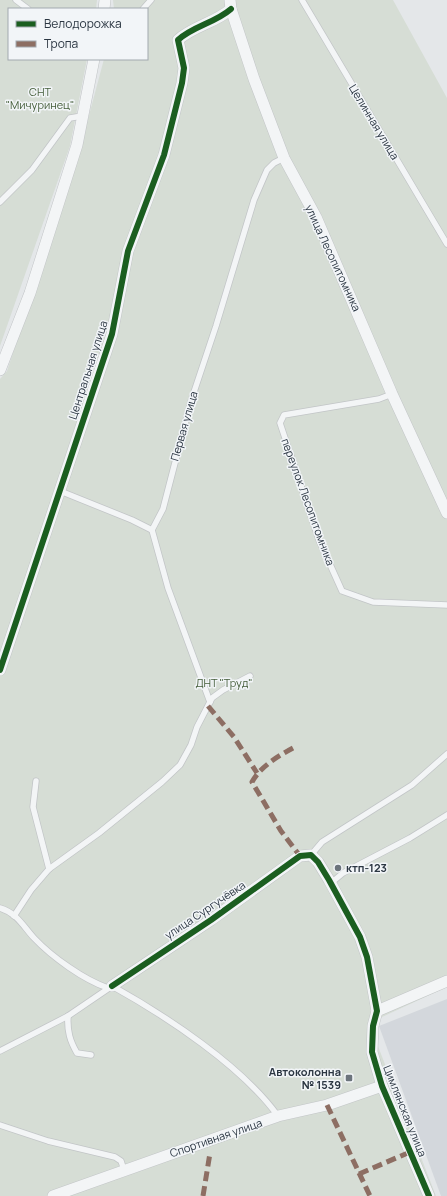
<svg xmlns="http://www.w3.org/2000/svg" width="447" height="1196" font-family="Manrope,sans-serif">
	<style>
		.built { fill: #d3d7dc }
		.green { fill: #d6ddd5 }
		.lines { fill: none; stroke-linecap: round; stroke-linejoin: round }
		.service-casing { stroke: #c2c5c7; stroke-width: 7 }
		.minor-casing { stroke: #c2c5c7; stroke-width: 12 }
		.service { stroke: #f3f5f6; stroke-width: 5.5 }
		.minor { stroke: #f3f5f6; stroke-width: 11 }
		.quiet { stroke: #8d6e63; stroke-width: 5; stroke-dasharray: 10 5; stroke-linecap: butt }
		.cycleway-casing { stroke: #f2f5f8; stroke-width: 8 }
		.cycleway { stroke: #1b5e20; stroke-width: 6 }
		.poi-dot { fill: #6c747c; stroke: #f2f5f8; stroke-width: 1.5 }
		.labels { text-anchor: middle; stroke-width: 3; stroke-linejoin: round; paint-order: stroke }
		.park-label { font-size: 11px; fill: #445d39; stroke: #f2f5f8 }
		.street-label { font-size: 11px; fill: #2b3642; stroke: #f2f5f8 }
		.poi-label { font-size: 11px; font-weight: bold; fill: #2b3642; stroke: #f2f5f8; text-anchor: start }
	</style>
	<rect width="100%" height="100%" fill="#e4e7e9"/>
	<!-- built -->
	<polygon class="built" points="447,999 447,1196 441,1196 379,1026"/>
	<!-- green -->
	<g class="green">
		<polygon points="0,0 97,0 96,9 9,9 9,59 87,59 70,146 0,346"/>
		<polygon points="113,0 393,0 447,98 447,987 369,1023 436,1196 0,1196 0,379 7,371 79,153 104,59 147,59 147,9 114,9"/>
	</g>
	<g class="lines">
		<!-- service casing -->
		<g class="service-casing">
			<g id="service">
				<polyline points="16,0 28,9"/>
				<polyline points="302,0 447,244"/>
				<polyline points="143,9 151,0"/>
				<polyline points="0,202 32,170 70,118 82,116"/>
				<polyline points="392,394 379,399 284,415 280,423 319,540 342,591 373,602 447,605"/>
				<polyline points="60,491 132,520 152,530"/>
				<polyline points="210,702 168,588 152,530 163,509 191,401 216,326 254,200 267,170 274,163 284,158"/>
				<polyline points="36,781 33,807 49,869"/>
				<polyline points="311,855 322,842 412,785 447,754"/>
				<polyline points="331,883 343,873 410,838 447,815"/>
				<path d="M0 908C17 913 23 926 34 938 52 957 84 980 108 988"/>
				<polyline points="14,916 31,890 49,869 99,833 162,782 180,765 191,745 197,727 212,698 223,690 250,676"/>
				<path d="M68 1016C67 1031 70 1041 77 1053L91 1055"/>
				<path d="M0 1051 68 1016 112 986C166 1016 242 1066 278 1116"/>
				<polyline points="0,1125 48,1141 115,1157 121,1161 124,1170"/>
			</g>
		</g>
		<!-- minor casing -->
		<g class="minor-casing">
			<g id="minor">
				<polyline points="230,0 231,9 254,79 284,158 316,217 392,394 447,513"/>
				<polyline points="104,9 105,0"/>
				<polyline points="0,370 30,293 77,145 94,59"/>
				<path d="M0 670 112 334 128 251 164 155 182 83 184 68 178 40C193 26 215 23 231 9"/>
				<polyline points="112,986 211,920 300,856 311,855 318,862 329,880 360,937 367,957 377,1011 373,1026 372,1052 382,1086 429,1196"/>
				<polyline points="377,1011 447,981"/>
				<polyline points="53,1196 278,1116 327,1105 382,1086"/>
			</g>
		</g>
		<!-- service -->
		<use href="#service" class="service"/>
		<!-- minor -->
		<use href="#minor" class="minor"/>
		<!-- quiet -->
		<g class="quiet">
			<polyline points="208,706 234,737 257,773"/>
			<path d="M293 748C278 756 260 767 252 782L281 831 300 856"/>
			<polyline points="327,1105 370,1196"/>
			<polyline points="359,1174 410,1152"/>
			<polyline points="203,1196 210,1153"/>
		</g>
		<!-- cycleway casing -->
		<g class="cycleway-casing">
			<g id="cycleway">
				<path d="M0 670 112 334 128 251 164 155 182 83 184 68 178 40C193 26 215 23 231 9"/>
				<polyline points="112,986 211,920 300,856 311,855 318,862 329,880 360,937 367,957 377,1011 373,1026 372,1052 382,1086 429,1196"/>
			</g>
		</g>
		<!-- cycleway -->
		<use href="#cycleway" class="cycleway"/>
	</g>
	<!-- markers -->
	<g class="poi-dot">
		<circle cx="338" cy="868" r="4"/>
		<rect x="345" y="1074" width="8" height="8" rx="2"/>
	</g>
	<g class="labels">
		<!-- park labels -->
		<g class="park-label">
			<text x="40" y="96">СНТ<tspan x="40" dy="13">"Мичуринец"</tspan></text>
			<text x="224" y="687">ДНТ "Труд"</text>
		</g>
		<!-- street labels -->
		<g class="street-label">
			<text transform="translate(374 122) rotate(59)" y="4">Целинная улица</text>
			<text transform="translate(333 258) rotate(65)" y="4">улица Лесопитомника</text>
			<text transform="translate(88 370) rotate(-72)" y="4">Центральная улица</text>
			<text transform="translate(184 426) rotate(-74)" y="4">Первая улица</text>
			<text transform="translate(308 502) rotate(70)" y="4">переулок Лесопитомника</text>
			<text transform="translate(205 910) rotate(-34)" y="4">улица Сургучёвка</text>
			<text transform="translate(405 1111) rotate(68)" y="4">Цимлянская улица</text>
			<text transform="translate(216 1138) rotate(-19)" y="4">Спортивная улица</text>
		</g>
		<!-- poi labels -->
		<g class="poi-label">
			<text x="346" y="872">ктп-123</text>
			<text x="341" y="1076" text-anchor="end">Автоколонна<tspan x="341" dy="13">№ 1539</tspan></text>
		</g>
	</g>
	<!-- legend -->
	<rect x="8" y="8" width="140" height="52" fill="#f2f5f8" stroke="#a2a9af"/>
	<rect x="16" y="21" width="20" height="6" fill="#1b5e20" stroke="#a2a9af"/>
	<text x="44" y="28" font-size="12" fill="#2b3642">Велодорожка</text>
	<rect x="16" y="41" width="20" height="6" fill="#8d6e63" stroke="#a2a9af"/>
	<text x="44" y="48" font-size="12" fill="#2b3642">Тропа</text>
</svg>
